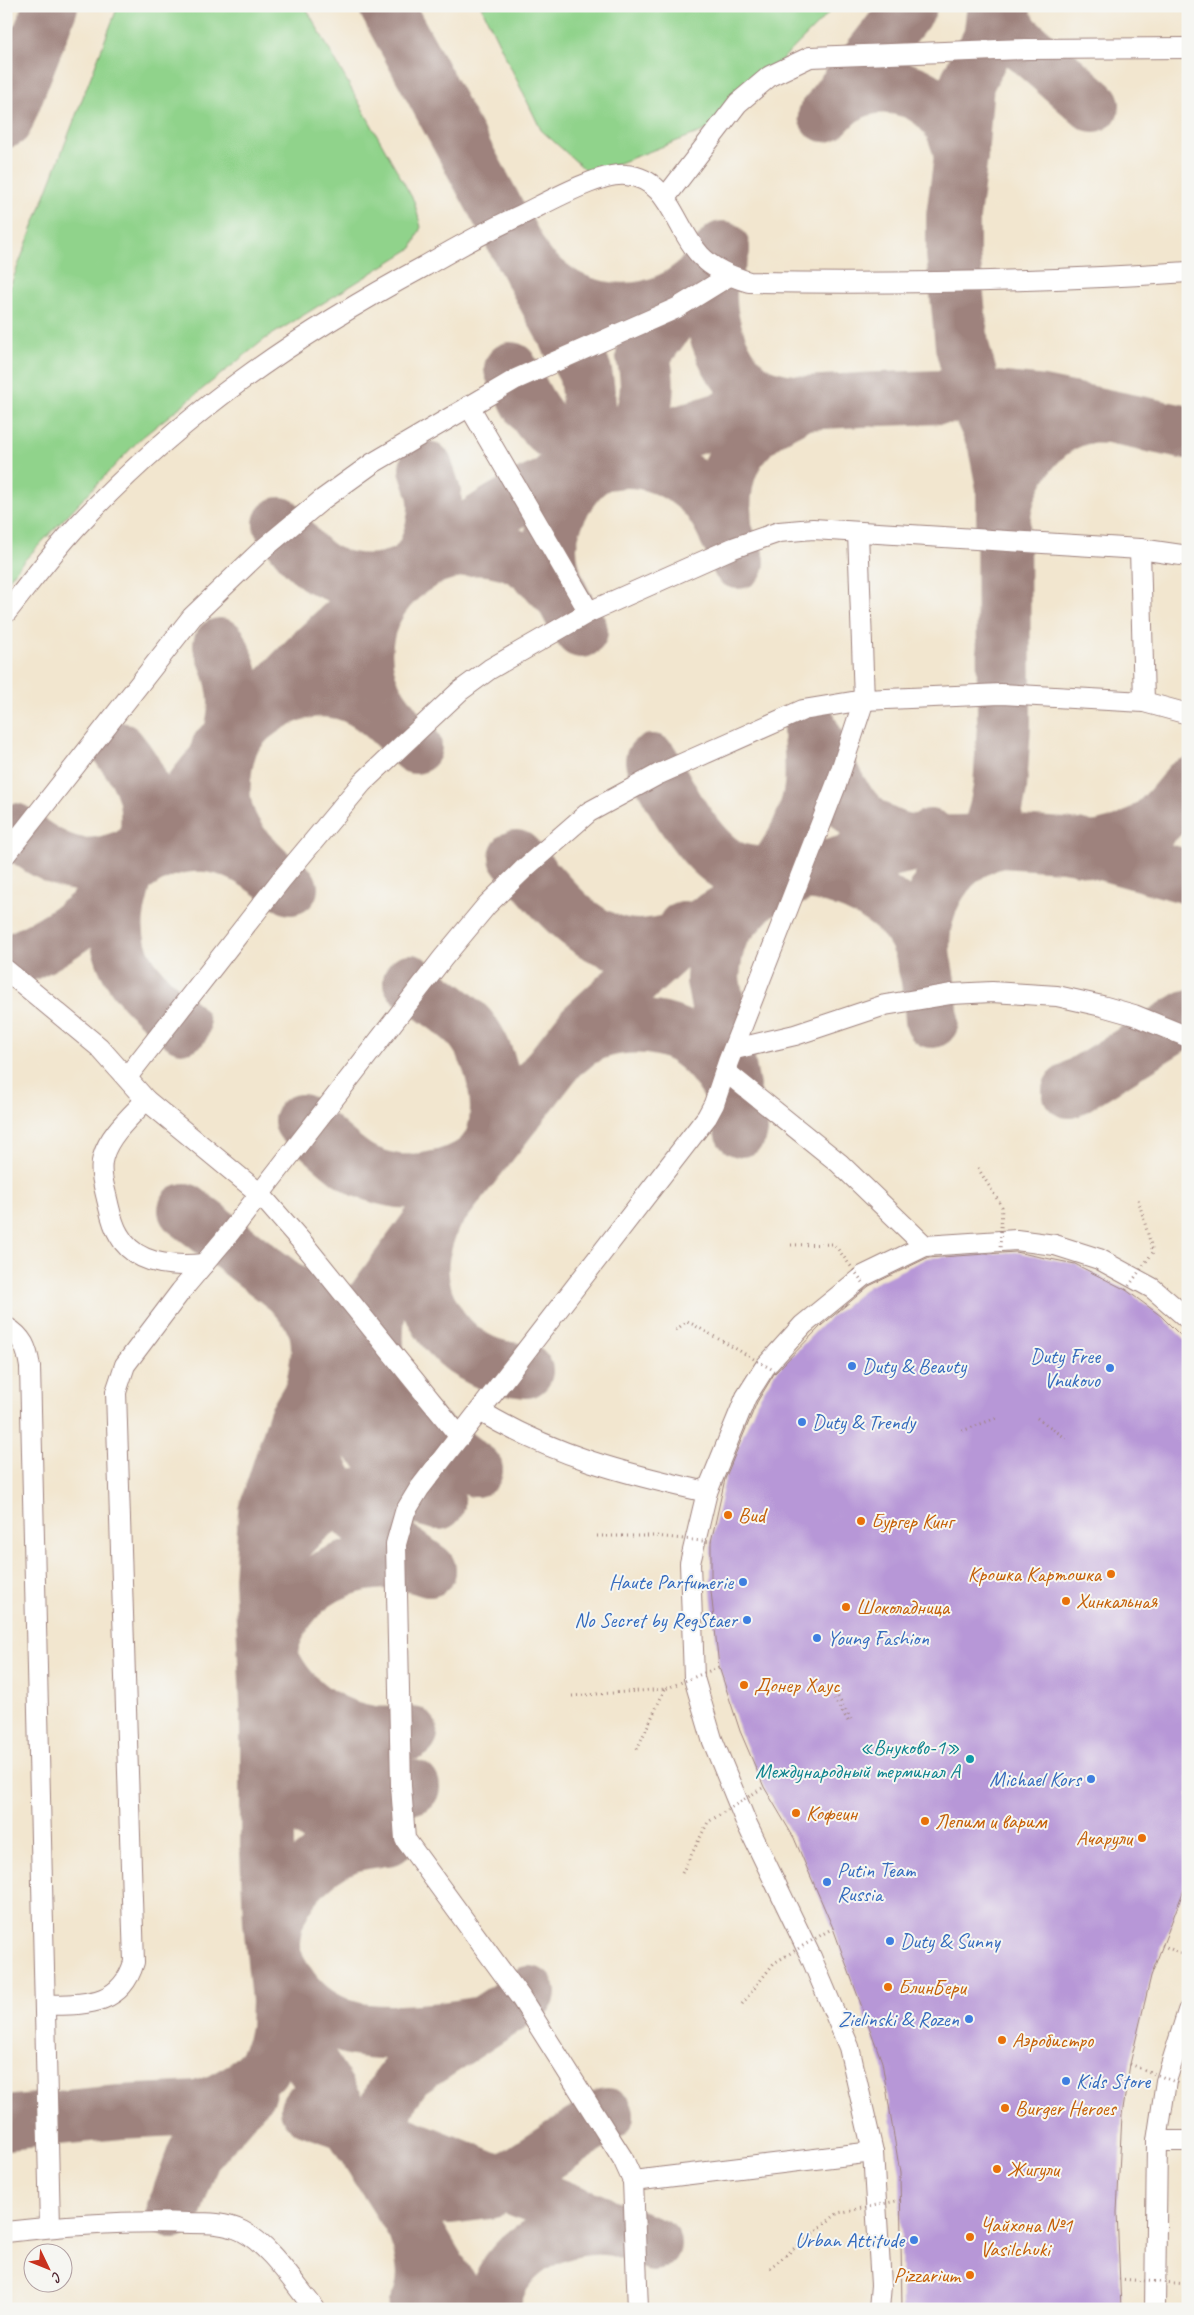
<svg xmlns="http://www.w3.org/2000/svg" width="1194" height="2315" font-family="Caveat,sans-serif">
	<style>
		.green { fill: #90d38b; stroke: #6d795b }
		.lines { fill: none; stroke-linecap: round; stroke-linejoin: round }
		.taxiway { stroke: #9e827d; stroke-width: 54 }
		.building { fill: #b797d7 }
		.minor-casing { stroke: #9e827d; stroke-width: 22 }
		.path { stroke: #9e827d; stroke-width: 3; stroke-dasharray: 1 4; stroke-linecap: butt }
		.minor { stroke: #fff; stroke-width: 20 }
		.path-bridge { stroke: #9e827d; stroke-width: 3; stroke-dasharray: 1 4; stroke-linecap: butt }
		.shop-dot { fill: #3f7fe0; stroke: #f6f6f2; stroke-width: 2 }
		.food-dot { fill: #e8710a; stroke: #f6f6f2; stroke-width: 2 }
		.culture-dot { fill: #0f9aa8; stroke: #f6f6f2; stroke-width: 2 }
		.labels { text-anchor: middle; stroke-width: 4; stroke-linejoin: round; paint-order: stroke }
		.shop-label { font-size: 21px; fill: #366cbe; stroke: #f6f6f2; text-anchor: end }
		.food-label { font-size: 21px; fill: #c56008; stroke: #f6f6f2; text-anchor: start }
		.culture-label { font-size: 21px; fill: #0d838f; stroke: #f6f6f2; text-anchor: end }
	</style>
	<rect width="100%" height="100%" fill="#f6f6f2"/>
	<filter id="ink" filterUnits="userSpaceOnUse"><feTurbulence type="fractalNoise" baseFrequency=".02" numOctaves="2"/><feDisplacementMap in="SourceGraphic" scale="10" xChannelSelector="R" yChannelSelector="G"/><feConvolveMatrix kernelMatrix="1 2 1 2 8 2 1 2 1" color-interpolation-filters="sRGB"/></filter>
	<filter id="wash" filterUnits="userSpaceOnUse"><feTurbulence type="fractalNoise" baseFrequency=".0096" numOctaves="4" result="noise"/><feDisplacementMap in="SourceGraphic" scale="20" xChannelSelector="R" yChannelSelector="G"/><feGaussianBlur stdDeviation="1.12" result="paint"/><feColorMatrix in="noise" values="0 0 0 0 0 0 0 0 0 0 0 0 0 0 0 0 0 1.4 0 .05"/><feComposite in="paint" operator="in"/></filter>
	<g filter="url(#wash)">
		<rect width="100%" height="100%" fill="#f2e6cf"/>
		<!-- green -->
		<g class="green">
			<polygon points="118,6 305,6 414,201 421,227 412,248 265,339 140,439 20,565 6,583 6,297"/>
			<polygon points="481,6 836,6 714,127 590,174 541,130"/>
		</g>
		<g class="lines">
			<!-- taxiway -->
			<g class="taxiway">
				<path d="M386 6 585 372C594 422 590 444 553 481"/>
				<polyline points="1002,6 1006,23 1015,37 1093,105"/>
				<polyline points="834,103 910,6"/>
				<path d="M825 115C831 109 838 101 845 97 877 78 921 86 943 114 953 125 958 142 961 156"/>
				<polyline points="6,121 51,6"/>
				<path d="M723 250C719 263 711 277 710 290 708 326 727 380 763 395 775 400 790 402 804 403"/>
				<path d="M529 268C543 279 556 292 572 299 603 313 642 314 673 298 682 294 690 287 698 281"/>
				<polyline points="651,344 723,248"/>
				<path d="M511 369C537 423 550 447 614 454 644 422 653 399 643 356"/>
				<path d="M1004 516C1009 474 1042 425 1086 417 1093 416 1102 417 1110 417"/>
				<path d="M280 524C291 539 305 559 322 569 338 578 359 582 377 580 388 579 403 575 412 568 429 555 438 513 434 493 432 485 428 476 426 468"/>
				<path d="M726 533C718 471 736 435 793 408"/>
				<path d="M581 631C566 605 550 579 550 547 551 520 573 477 599 465 603 463 609 463 614 462 646 457 681 472 703 495 720 513 729 540 738 562"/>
				<path d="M398 729C388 714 375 700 370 683 344 602 430 530 507 553 528 559 544 577 558 592"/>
				<path d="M814 735C832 774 847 819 891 836 900 839 911 841 921 843L930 836"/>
				<path d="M218 748 228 742C240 705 236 681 220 645"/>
				<path d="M652 761C669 794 697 849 731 867 753 878 783 871 807 873 848 876 902 902 918 942 928 966 930 996 932 1021"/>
				<path d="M14 830C63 869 89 876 146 847 150 804 147 782 119 749"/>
				<path d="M1081 846C1089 850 1098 848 1107 846 1144 840 1166 814 1188 785"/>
				<path d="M516 857C550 894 585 947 640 946 653 946 666 942 678 940L684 928"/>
				<polyline points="964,858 979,843 991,826 996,809 1000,788 1004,724 1003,487 994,441 979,408 962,346 953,254 953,216 961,156 967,83 990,38 994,6"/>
				<path d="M265 868C246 850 230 832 225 806 221 786 226 744 240 729 266 702 305 683 343 693 373 701 394 726 415 747"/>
				<path d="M6 963C36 952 69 932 93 911 115 890 133 863 152 839 232 738 307 642 414 567 451 541 490 513 530 493 558 479 589 472 614 454L728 417 804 403 880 399 976 396 1037 402 1188 433"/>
				<path d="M925 968C916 914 941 858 996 842"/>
				<path d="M183 1026C146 995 108 964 118 909 120 896 124 884 127 872 137 866 147 858 157 854 211 830 249 856 291 888"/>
				<path d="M570 1049C598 1022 658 1019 690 1042 710 1056 721 1074 734 1095"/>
				<polyline points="1069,1091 1188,1017"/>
				<path d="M301 1121C315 1133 348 1164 363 1171 372 1175 383 1178 392 1180 405 1183 418 1181 430 1179 448 1176 473 1168 484 1153 509 1121 494 1056 470 1028 458 1014 426 994 410 981"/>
				<path d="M741 1130 713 980C714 961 716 946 724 929 761 887 804 845 811 787 813 767 810 746 810 726"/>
				<polyline points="185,1210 289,1290 304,1297 323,1301"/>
				<path d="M433 1219C429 1232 423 1246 422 1260 417 1307 453 1355 499 1367 507 1369 517 1370 526 1371"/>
				<path d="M383 1287C360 1389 402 1414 476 1470"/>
				<path d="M289 1290C299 1302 312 1315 316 1331 321 1352 315 1371 312 1392 307 1424 311 1455 328 1483 345 1513 401 1548 429 1570"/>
				<polyline points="352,1332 346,1361 346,1390 355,1429 393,1467 438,1503"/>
				<path d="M261 1580C303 1502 352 1478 438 1503"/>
				<path d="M266 1641C279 1690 319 1723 368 1732 381 1735 397 1733 411 1733"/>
				<path d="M268 1661C281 1583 357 1545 429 1570"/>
				<path d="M272 1711C305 1775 345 1786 413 1787"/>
				<path d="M269 1745C281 1800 330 1841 388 1839"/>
				<path d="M379 1840C368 1842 356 1843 346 1847 309 1862 274 1902 273 1943 272 1957 284 1976 292 1988 305 2006 325 2020 347 2027 377 2037 443 2030 475 2024"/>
				<path d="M529 1993 407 2073C382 2104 379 2130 377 2169L406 2190 419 2195 450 2197 489 2192 607 2115"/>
				<polyline points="278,2000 289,2029 402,2207 463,2309"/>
				<polyline points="307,2109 379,2134 654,2244"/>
				<polyline points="6,2123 120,2112 198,2108 220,2100 245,2086 263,2068 273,2048 277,2029 278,2000 270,1922 267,1850 267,1703 261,1580 265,1512 295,1420 332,1357 434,1217 582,1028 678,940 754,894 807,873 884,851 921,843 1000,841 1064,845 1087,849 1188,877"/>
				<polyline points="173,2212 194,2154 249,2091"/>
				<path d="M415 2309C429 2283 424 2259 416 2233"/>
				<path d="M493 2309C500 2251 563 2221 615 2229"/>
			</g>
		</g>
		<g id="blocks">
			<!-- building -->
			<polygon class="building" points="1016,1252 1075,1264 1126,1290 1161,1316 1188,1343 1188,1879 1151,1976 1130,2064 1122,2115 1117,2212 1121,2309 902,2309 900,2173 882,2062 833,1928 794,1838 764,1787 740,1731 719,1667 711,1591 711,1542 725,1479 757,1402 774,1374 822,1325 869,1286 927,1258"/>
		</g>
	</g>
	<g filter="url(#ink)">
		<use href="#blocks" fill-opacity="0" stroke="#9e827d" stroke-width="1"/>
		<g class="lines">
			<!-- minor casing -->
			<g class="minor-casing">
				<g id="minor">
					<polyline points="665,198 738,103 770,76 810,57 1027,49 1188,48"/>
					<polyline points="469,406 589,612"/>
					<polyline points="1140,549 1144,702"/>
					<path d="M6 613C29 584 52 553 78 525 181 415 293 337 425 266 456 248 488 230 521 215 546 203 600 172 626 175 670 179 674 227 700 255 713 269 730 276 749 282 895 284 1042 282 1188 272"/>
					<polyline points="6,854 192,617 263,549 323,499 373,463 516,379 677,308 729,276"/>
					<polyline points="6,970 99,1047 146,1100 259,1193 302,1242 460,1437"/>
					<polyline points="735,1049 795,1035 885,1005 951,994 992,992 1057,996 1102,1006 1134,1015 1188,1037"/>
					<polyline points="725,1071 839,1163 925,1246"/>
					<polyline points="127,1077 281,880 362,783 460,691 490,669 589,612 733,548 779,532 813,529 1140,549 1188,556"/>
					<path d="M146 1100C131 1116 109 1135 103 1157 99 1170 104 1186 107 1199 110 1211 112 1224 119 1235 135 1265 174 1267 204 1264"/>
					<path d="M6 1327C23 1337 27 1348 30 1367L50 2227"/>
					<path d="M480 1411C552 1455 626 1474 707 1492"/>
					<path d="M45 2005C84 2004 121 2007 134 1962L116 1392 125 1365 181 1291 224 1240 443 958 487 905 526 867 589 812 659 774 803 710 864 700 1001 694 1144 702 1188 714"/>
					<polyline points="1157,2141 1188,2141"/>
					<polyline points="633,2181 873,2152"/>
					<path d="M6 2232C67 2225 128 2220 190 2223 208 2223 226 2223 242 2231 270 2245 295 2285 315 2309"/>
					<polyline points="638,2309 633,2181 623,2159 521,1998 405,1839 401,1786 396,1544 405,1512 419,1489 707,1117 714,1104 728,1062 836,785 864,700 858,532"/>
					<polyline points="879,2309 881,2285 873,2152 849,2047 811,1957 746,1822 712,1739 694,1678 690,1563 707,1492 746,1397 765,1367 803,1325 863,1276 925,1246 1016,1240 1055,1245 1099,1259 1152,1288 1188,1319"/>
					<polyline points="1155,2309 1157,2141 1166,2081 1188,2011"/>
				</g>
			</g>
			<!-- path -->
			<g class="path">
				<polyline points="1037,1418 1067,1439"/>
				<polyline points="962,1431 999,1417"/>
				<polyline points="838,1697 851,1719"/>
				<polyline points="834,1699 848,1721"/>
				<polyline points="637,1749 665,1689"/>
				<polyline points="1162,1945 1188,1957"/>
			</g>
			<!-- minor -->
			<use href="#minor" class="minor"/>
			<!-- path-bridge -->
			<g class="path-bridge">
				<polyline points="978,1168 1002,1207 1000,1250"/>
				<polyline points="791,1245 834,1244 865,1285"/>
				<polyline points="1126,1290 1153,1252 1138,1199"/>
				<polyline points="676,1330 687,1321 775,1371"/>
				<polyline points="597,1536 656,1536 711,1542"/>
				<polyline points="572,1696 665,1689 719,1667"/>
				<polyline points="682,1873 708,1822 764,1787"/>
				<polyline points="742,2004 774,1963 833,1928"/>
				<polyline points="1130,2064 1188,2087"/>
				<polyline points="770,2268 838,2213 901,2200"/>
				<polyline points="1119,2279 1188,2284"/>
			</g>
		</g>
	</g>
	<!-- markers -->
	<g class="shop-dot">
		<circle cx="852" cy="1366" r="5"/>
		<circle cx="1110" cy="1368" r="5"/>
		<circle cx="802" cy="1422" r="5"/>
		<circle cx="743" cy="1582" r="5"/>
		<circle cx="747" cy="1620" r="5"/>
		<circle cx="817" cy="1638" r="5"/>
		<circle cx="1091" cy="1779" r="5"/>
		<circle cx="827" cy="1882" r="5"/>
		<circle cx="890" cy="1941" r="5"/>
		<circle cx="969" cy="2019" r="5"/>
		<circle cx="1066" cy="2081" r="5"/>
		<circle cx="914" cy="2240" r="5"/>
	</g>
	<g class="food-dot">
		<circle cx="728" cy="1515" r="5"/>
		<circle cx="861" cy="1521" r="5"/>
		<circle cx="1111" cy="1574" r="5"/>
		<circle cx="1066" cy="1601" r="5"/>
		<circle cx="846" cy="1607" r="5"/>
		<circle cx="744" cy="1685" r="5"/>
		<circle cx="796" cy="1813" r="5"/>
		<circle cx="925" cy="1821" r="5"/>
		<circle cx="1142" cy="1838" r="5"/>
		<circle cx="888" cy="1987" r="5"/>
		<circle cx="1002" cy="2040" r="5"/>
		<circle cx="1005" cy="2108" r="5"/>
		<circle cx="997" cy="2169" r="5"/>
		<circle cx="970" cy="2237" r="5"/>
		<circle cx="970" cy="2275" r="5"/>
	</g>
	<circle class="culture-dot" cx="970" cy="1759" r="5"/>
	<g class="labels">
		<!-- shop labels -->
		<g class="shop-label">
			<text x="1100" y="1363">Duty Free<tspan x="1100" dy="24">Vnukovo</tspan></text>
			<text x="862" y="1373" text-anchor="start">Duty &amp; Beauty</text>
			<text x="812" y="1429" text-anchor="start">Duty &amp; Trendy</text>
			<text x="733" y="1589">Haute Parfumerie</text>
			<text x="737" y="1627">No Secret by RegStaer</text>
			<text x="827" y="1645" text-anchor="start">Young Fashion</text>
			<text x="1081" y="1786">Michael Kors</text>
			<text x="837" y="1877" text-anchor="start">Putin Team<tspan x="837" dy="24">Russia</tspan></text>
			<text x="900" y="1948" text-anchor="start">Duty &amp; Sunny</text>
			<text x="959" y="2026">Zielinski &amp; Rozen</text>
			<text x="1076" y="2088" text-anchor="start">Kids Store</text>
			<text x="904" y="2247">Urban Attitude</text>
		</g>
		<!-- food labels -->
		<g class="food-label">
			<text x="738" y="1522">Bud</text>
			<text x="871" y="1528">Бургер Кинг</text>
			<text x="1101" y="1581" text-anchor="end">Крошка Картошка</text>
			<text x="1076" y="1608">Хинкальная</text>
			<text x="856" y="1614">Шоколадница</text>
			<text x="754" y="1692">Донер Хаус</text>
			<text x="806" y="1820">Кофеин</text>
			<text x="935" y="1828">Лепим и варим</text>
			<text x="1132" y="1845" text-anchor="end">Ачарули</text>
			<text x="898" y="1994">БлинБери</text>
			<text x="1012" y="2047">Аэробистро</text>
			<text x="1015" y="2115">Burger Heroes</text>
			<text x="1007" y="2176">Жигули</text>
			<text x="980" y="2232">Чайхона №1<tspan x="980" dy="24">Vasilchuki</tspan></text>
			<text x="960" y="2282" text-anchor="end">Pizzarium</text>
		</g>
		<!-- culture labels -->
		<g class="culture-label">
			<text x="960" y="1754">«Внуково-1»<tspan x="960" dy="24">Международный терминал А</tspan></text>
		</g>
	</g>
	<!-- margin -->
	<rect width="1194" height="2315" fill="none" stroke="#f6f6f2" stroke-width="25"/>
	<!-- north arrow -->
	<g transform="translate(48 2268) rotate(133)"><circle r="24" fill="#f6f6f2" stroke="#b1a0a2"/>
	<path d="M0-4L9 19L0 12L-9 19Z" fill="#c8321e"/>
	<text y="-8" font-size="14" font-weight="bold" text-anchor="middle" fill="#4a1f2b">С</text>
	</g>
</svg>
